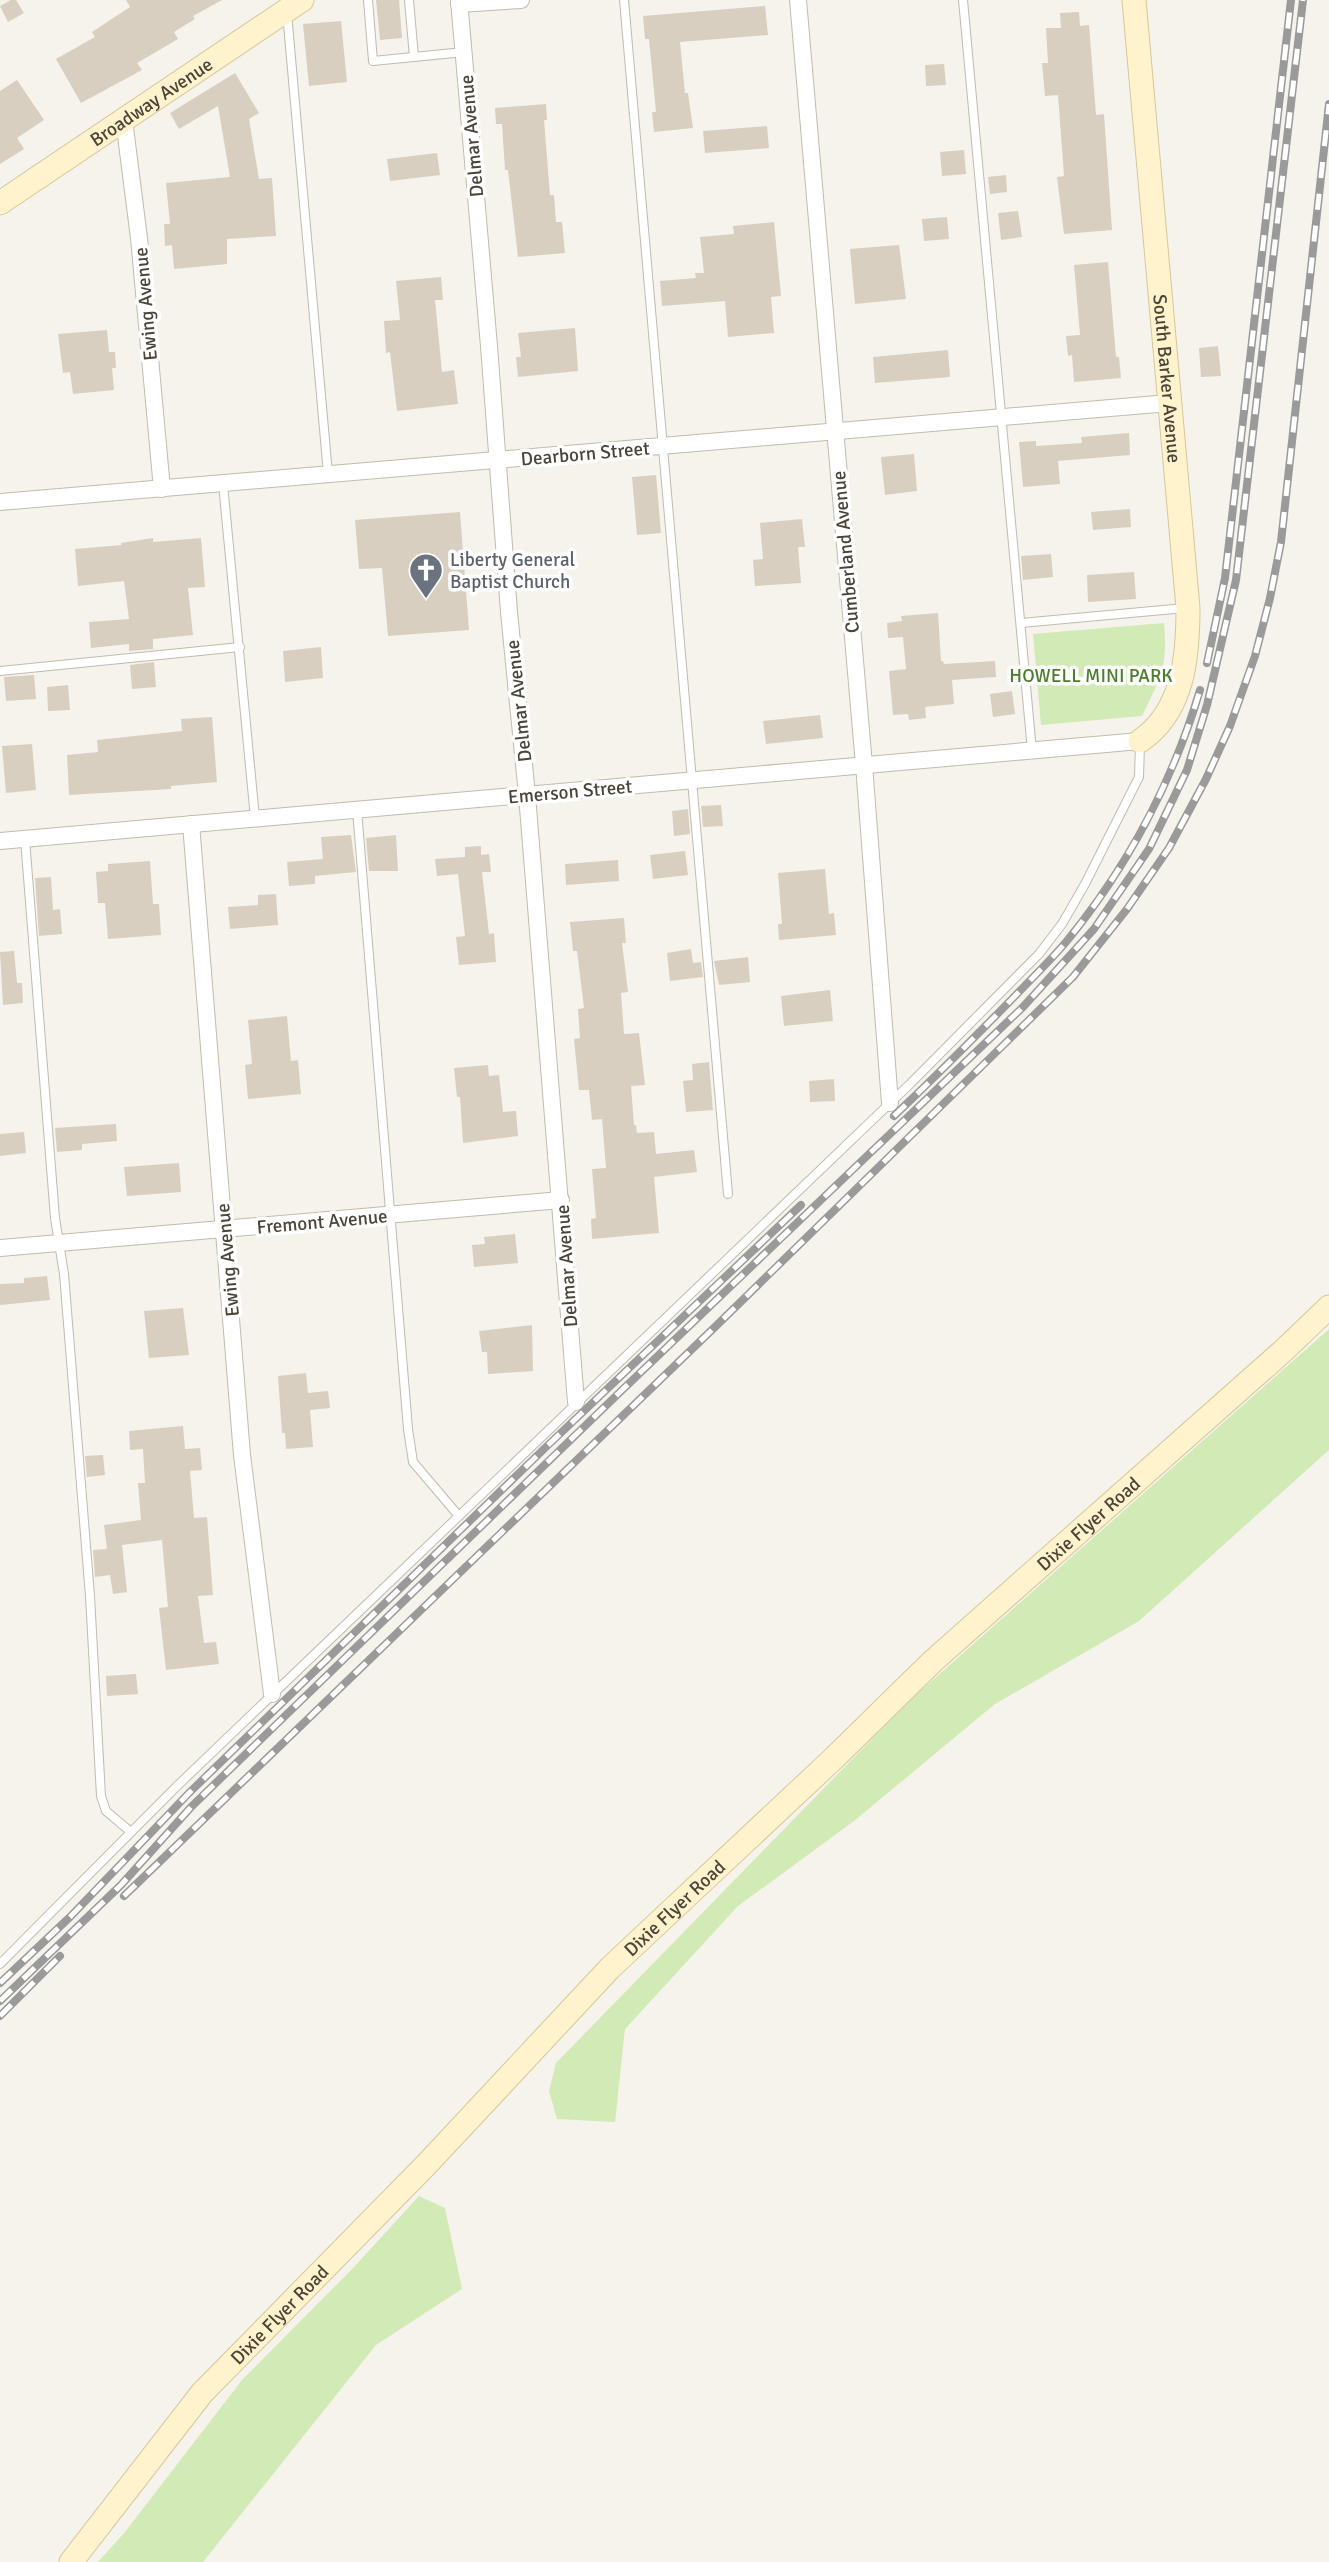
<svg xmlns="http://www.w3.org/2000/svg" width="1329" height="2562" font-family="Signika,sans-serif">
	<style>
		.green { fill: #d2eab5 }
		.building { fill: #d8cfc1 }
		.lines { fill: none; stroke-linecap: round; stroke-linejoin: round }
		.lane-casing { stroke: #c2bbae; stroke-width: 10 }
		.street-casing { stroke: #c2bbae; stroke-width: 18 }
		.secondary-casing { stroke: #d6c79b; stroke-width: 25 }
		.lane { stroke: #fff; stroke-width: 8 }
		.street { stroke: #fff; stroke-width: 16 }
		.secondary { stroke: #fff3cd; stroke-width: 23 }
		.rail-casing { stroke: #9a9a9a; stroke-width: 8 }
		.rail { stroke: #fff; stroke-width: 5; stroke-dasharray: 16; stroke-linecap: butt }
		.labels { text-anchor: middle; stroke-width: 7; stroke-linejoin: round; paint-order: stroke }
		.street-label { font-size: 19px; fill: #4b4439; stroke: #fff }
		.worship-label { font-size: 19px; fill: #5b616d; stroke: #fff; text-anchor: start }
		.park-label { font-size: 19px; fill: #4a7f2a; stroke: #fff }
	</style>
	<rect width="100%" height="100%" fill="#f6f3ec"/>
	<!-- green -->
	<g class="green">
		<path d="M1164 623C1168 668 1161 677 1142 716L1041 725 1033 634Z"/>
		<polygon points="1329,1329 1329,1450 1139,1621 995,1704 854,1821 738,1906 625,2029 615,2122 557,2119 549,2091 556,2063 909,1701"/>
		<polygon points="419,2196 445,2208 462,2289 376,2345 203,2562 98,2562 125,2532 242,2380 354,2267"/>
	</g>
	<!-- building -->
	<g class="building">
		<polygon points="11,0 16,0 24,13 8,22 0,6"/>
		<polygon points="126,0 222,0 193,16 195,19 174,32 178,39 137,63 142,70 81,103 56,59 95,37 92,32 130,7"/>
		<polygon points="376,0 399,0 402,38 380,40"/>
		<polygon points="765,6 768,35 680,42 685,93 688,93 693,128 654,132 652,112 656,112 649,39 645,39 643,16"/>
		<polygon points="1079,12 1080,26 1089,25 1096,115 1104,114 1112,230 1064,234 1057,177 1064,176 1058,95 1045,96 1042,63 1048,63 1046,28 1061,28 1060,13"/>
		<polygon points="341,21 347,82 309,86 303,24"/>
		<polygon points="944,64 946,85 926,86 925,65"/>
		<polygon points="235,73 259,113 249,119 259,179 272,178 276,236 227,239 227,264 174,269 172,245 165,246 164,224 170,224 166,183 230,177 218,106 179,129 170,113"/>
		<polygon points="17,80 44,120 17,138 24,149 0,164 0,91"/>
		<polygon points="546,104 547,120 544,120 550,195 554,195 556,222 562,222 565,253 518,257 508,170 505,170 502,124 496,124 495,108"/>
		<polygon points="767,126 769,148 705,153 703,131"/>
		<polygon points="964,150 966,174 942,176 940,152"/>
		<polygon points="437,153 440,175 390,181 387,159"/>
		<polygon points="1006,175 1007,192 990,194 988,177"/>
		<polygon points="1018,211 1022,237 1001,240 998,213"/>
		<polygon points="947,217 949,239 924,241 922,219"/>
		<polygon points="774,222 781,296 771,297 774,333 728,337 725,301 662,306 660,281 696,278 695,273 704,273 700,237 734,234 733,226"/>
		<polygon points="899,245 906,299 855,304 850,249"/>
		<polygon points="1108,262 1116,357 1119,357 1121,378 1074,382 1072,355 1068,356 1066,336 1080,335 1074,265"/>
		<polygon points="441,277 443,300 435,300 442,372 454,370 458,404 397,411 390,352 386,353 384,321 400,320 396,281"/>
		<polygon points="575,328 578,371 518,377 516,357 521,357 518,333"/>
		<polygon points="107,330 109,352 115,352 116,368 112,368 114,390 73,394 70,372 63,373 58,334"/>
		<polygon points="1218,346 1221,376 1201,377 1199,348"/>
		<polygon points="948,350 950,377 875,383 873,357"/>
		<polygon points="1129,433 1130,455 1058,461 1060,484 1023,487 1019,442 1036,441 1036,446 1082,443 1081,437"/>
		<polygon points="914,454 917,491 885,495 881,457"/>
		<polygon points="656,475 661,533 637,535 632,477"/>
		<polygon points="1130,509 1131,527 1093,530 1091,512"/>
		<polygon points="460,512 469,630 388,636 382,568 359,569 355,520"/>
		<polygon points="802,519 805,547 798,547 801,583 755,586 753,560 763,559 760,523"/>
		<polygon points="153,538 153,542 201,538 205,587 188,588 193,635 153,639 153,649 129,651 129,644 91,648 89,622 129,619 124,581 78,586 75,549 122,545 121,543"/>
		<polygon points="1051,554 1053,577 1023,580 1021,556"/>
		<polygon points="1134,572 1136,599 1088,602 1087,575"/>
		<polygon points="938,613 941,661 943,661 944,664 995,661 996,677 952,680 954,704 925,707 926,718 909,720 908,714 893,715 889,671 906,669 903,637 888,638 887,623 902,621 901,616"/>
		<polygon points="321,647 323,678 285,682 283,651"/>
		<polygon points="154,662 156,687 132,689 130,665"/>
		<polygon points="34,675 36,699 6,701 4,677"/>
		<polygon points="68,685 70,710 48,711 47,687"/>
		<polygon points="1012,691 1015,714 993,717 990,694"/>
		<polygon points="820,715 823,738 766,744 763,721"/>
		<polygon points="212,717 217,782 171,786 171,789 69,795 67,755 98,752 97,740 182,731 181,719"/>
		<polygon points="32,744 36,790 6,793 2,746"/>
		<polygon points="721,805 723,826 703,827 701,806"/>
		<polygon points="688,809 690,834 674,836 672,811"/>
		<polygon points="351,835 356,872 315,876 315,884 289,886 287,862 323,859 321,837"/>
		<polygon points="396,835 398,871 369,871 366,838"/>
		<polygon points="481,846 481,855 489,854 491,872 482,872 489,934 494,933 496,962 459,965 456,937 465,936 458,874 437,876 435,859 465,857 465,847"/>
		<polygon points="685,851 688,875 653,879 650,855"/>
		<polygon points="618,860 619,881 566,885 565,864"/>
		<polygon points="150,861 153,904 159,904 161,935 108,939 105,903 98,903 96,872 108,871 108,864"/>
		<polygon points="825,869 829,914 834,913 836,935 779,940 778,924 782,924 778,873"/>
		<polygon points="51,877 53,910 60,909 62,934 39,936 35,878"/>
		<polygon points="276,894 278,925 230,929 228,907 258,905 258,895"/>
		<polygon points="624,918 626,943 622,943 628,992 621,993 624,1034 639,1033 645,1085 631,1086 634,1125 636,1125 637,1133 654,1132 656,1154 694,1150 697,1172 654,1177 659,1233 592,1239 591,1219 596,1218 592,1169 606,1168 602,1119 592,1120 589,1090 579,1090 574,1039 580,1038 578,1009 584,1008 577,951 573,951 570,922"/>
		<polygon points="691,949 693,963 701,962 703,977 670,981 667,953"/>
		<polygon points="14,951 17,983 22,983 23,1003 3,1005 0,952"/>
		<polygon points="748,957 750,982 719,985 714,961"/>
		<polygon points="830,990 833,1021 784,1026 781,996"/>
		<polygon points="287,1016 291,1061 298,1060 301,1094 248,1099 245,1065 252,1064 248,1020"/>
		<polygon points="709,1062 713,1110 686,1112 683,1081 693,1080 692,1064"/>
		<polygon points="488,1065 489,1076 499,1075 503,1112 516,1111 518,1136 463,1143 460,1097 457,1097 454,1068"/>
		<polygon points="834,1079 835,1101 810,1102 809,1081"/>
		<polygon points="116,1124 117,1141 82,1144 82,1150 57,1152 55,1128"/>
		<polygon points="24,1132 26,1153 0,1156 0,1134"/>
		<polygon points="179,1163 181,1192 127,1196 124,1167"/>
		<polygon points="515,1234 518,1263 474,1267 472,1245 485,1244 484,1237"/>
		<polygon points="47,1276 50,1300 0,1305 0,1284 24,1283 24,1278"/>
		<polygon points="183,1308 189,1355 149,1358 144,1311"/>
		<polygon points="532,1325 533,1371 488,1374 487,1352 482,1352 479,1331"/>
		<polygon points="306,1373 308,1393 328,1391 330,1408 310,1410 313,1447 286,1449 285,1433 282,1433 278,1376"/>
		<polygon points="183,1426 185,1449 200,1448 202,1470 190,1471 194,1518 207,1517 213,1595 198,1596 204,1643 216,1642 219,1664 166,1670 159,1608 168,1607 162,1540 122,1545 127,1592 113,1594 110,1575 95,1577 93,1550 107,1549 104,1525 141,1520 138,1483 145,1483 143,1449 130,1450 129,1431"/>
		<polygon points="103,1455 105,1475 87,1477 85,1456"/>
		<polygon points="136,1674 138,1694 107,1696 106,1676"/>
	</g>
	<g class="lines">
		<!-- lane casing -->
		<g class="lane-casing">
			<g id="lane">
				<polyline points="368,0 373,61 464,52"/>
				<polyline points="409,0 414,57"/>
				<polyline points="624,0 728,1194"/>
				<polyline points="963,0 1032,751"/>
				<polyline points="287,13 328,474"/>
				<polyline points="223,484 255,818"/>
				<polyline points="1021,623 1185,608"/>
				<polyline points="0,671 240,647"/>
				<polyline points="357,810 408,1429 413,1462 458,1515"/>
				<polyline points="25,839 55,1218 64,1274 90,1596 101,1796 106,1811 131,1832"/>
				<polyline points="0,1964 176,1787 910,1084 1039,954 1062,924 1085,884 1139,777 1140,744"/>
			</g>
		</g>
		<!-- street casing -->
		<g class="street-casing">
			<g id="street">
				<polyline points="459,0 489,346 509,612 527,795 576,1402"/>
				<polyline points="798,0 864,765 890,1103"/>
				<polyline points="459,4 521,0"/>
				<polyline points="124,120 139,238 162,489"/>
				<polyline points="0,502 1169,403"/>
				<polyline points="191,824 242,1455 272,1694"/>
				<polyline points="0,841 1140,741"/>
				<polyline points="0,1248 561,1200"/>
			</g>
		</g>
		<!-- secondary casing -->
		<g class="secondary-casing">
			<g id="secondary">
				<path id="s1" d="M1134 0 1188 608C1188 656 1184 711 1140 741"/>
				<path id="s2" d="M0 203 302 0"/>
				<path id="s3" d="M71 2562 202 2393 426 2165 610 1968 833 1759 933 1661 1283 1351 1329 1307"/>
			</g>
		</g>
		<!-- lane -->
		<use href="#lane" class="lane"/>
		<!-- street -->
		<use href="#street" class="street"/>
		<!-- secondary -->
		<use href="#secondary" class="secondary"/>
		<!-- rail casing -->
		<g class="rail-casing">
			<g id="rail">
				<polyline points="1207,663 1225,578 1291,0"/>
				<path d="M894 1116C935 1077 975 1037 1015 996 1032 978 1050 961 1066 942 1127 868 1173 781 1200 690"/>
				<polyline points="124,1896 717,1325 1073,977 1127,909 1169,848 1206,779 1230,726 1255,656 1270,598 1281,542 1329,104"/>
				<polyline points="0,1983 70,1917 190,1792 546,1447 801,1205"/>
				<polyline points="0,2001 121,1885 192,1806 621,1391 1023,1007 1094,929 1149,849 1187,770 1207,705 1236,580 1303,0"/>
				<polyline points="0,2016 60,1956"/>
			</g>
		</g>
		<!-- rail -->
		<use href="#rail" class="rail"/>
	</g>
	<!-- icons -->
	<defs>
		<g id="church-pin" transform="scale(1.75)"><path d="M0 17L-7.5 6A9.5 9.5 0 1 1 7.5 6Z" fill="#6b7280" stroke="#fff"/><path d="M-1.2-6h2.4v3.5h3.3v2.4h-3.3V6h-2.4V-.1h-3.3v-2.4h3.3Z" fill="#fff"/></g>
	</defs>
	<g fill-rule="evenodd">
		<use href="#church-pin" x="426" y="570"/>
	</g>
	<g class="labels">
		<!-- street labels -->
		<g class="street-label">
			<text dy="7" stroke="none"><textPath href="#s2" startOffset="182">Broadway Avenue</textPath></text>
			<text transform="translate(471 136) rotate(-95)" y="7">Delmar Avenue</text>
			<text transform="translate(145 304) rotate(-95)" y="7">Ewing Avenue</text>
			<text dy="7" stroke="none"><textPath href="#s1" startOffset="380">South Barker Avenue</textPath></text>
			<text transform="translate(585 453) rotate(-5)" y="7">Dearborn Street</text>
			<text transform="translate(845 552) rotate(-95)" y="7">Cumberland Avenue</text>
			<text transform="translate(518 701) rotate(-96)" y="7">Delmar Avenue</text>
			<text transform="translate(570 791) rotate(-5)" y="7">Emerson Street</text>
			<text transform="translate(322 1221) rotate(-5)" y="7">Fremont Avenue</text>
			<text transform="translate(227 1260) rotate(-95)" y="7">Ewing Avenue</text>
			<text transform="translate(566 1266) rotate(-94)" y="7">Delmar Avenue</text>
			<text dy="7" stroke="none"><textPath href="#s3" startOffset="1456">Dixie Flyer Road</textPath></text>
			<text dy="7" stroke="none"><textPath href="#s3" startOffset="891">Dixie Flyer Road</textPath></text>
			<text dy="7" stroke="none"><textPath href="#s3" startOffset="324">Dixie Flyer Road</textPath></text>
		</g>
		<!-- worship labels -->
		<g class="worship-label">
			<text x="450" y="566">Liberty General<tspan x="450" dy="22">Baptist Church</tspan></text>
		</g>
		<!-- park labels -->
		<g class="park-label">
			<text x="1091" y="682">HOWELL MINI PARK</text>
		</g>
	</g>
</svg>
